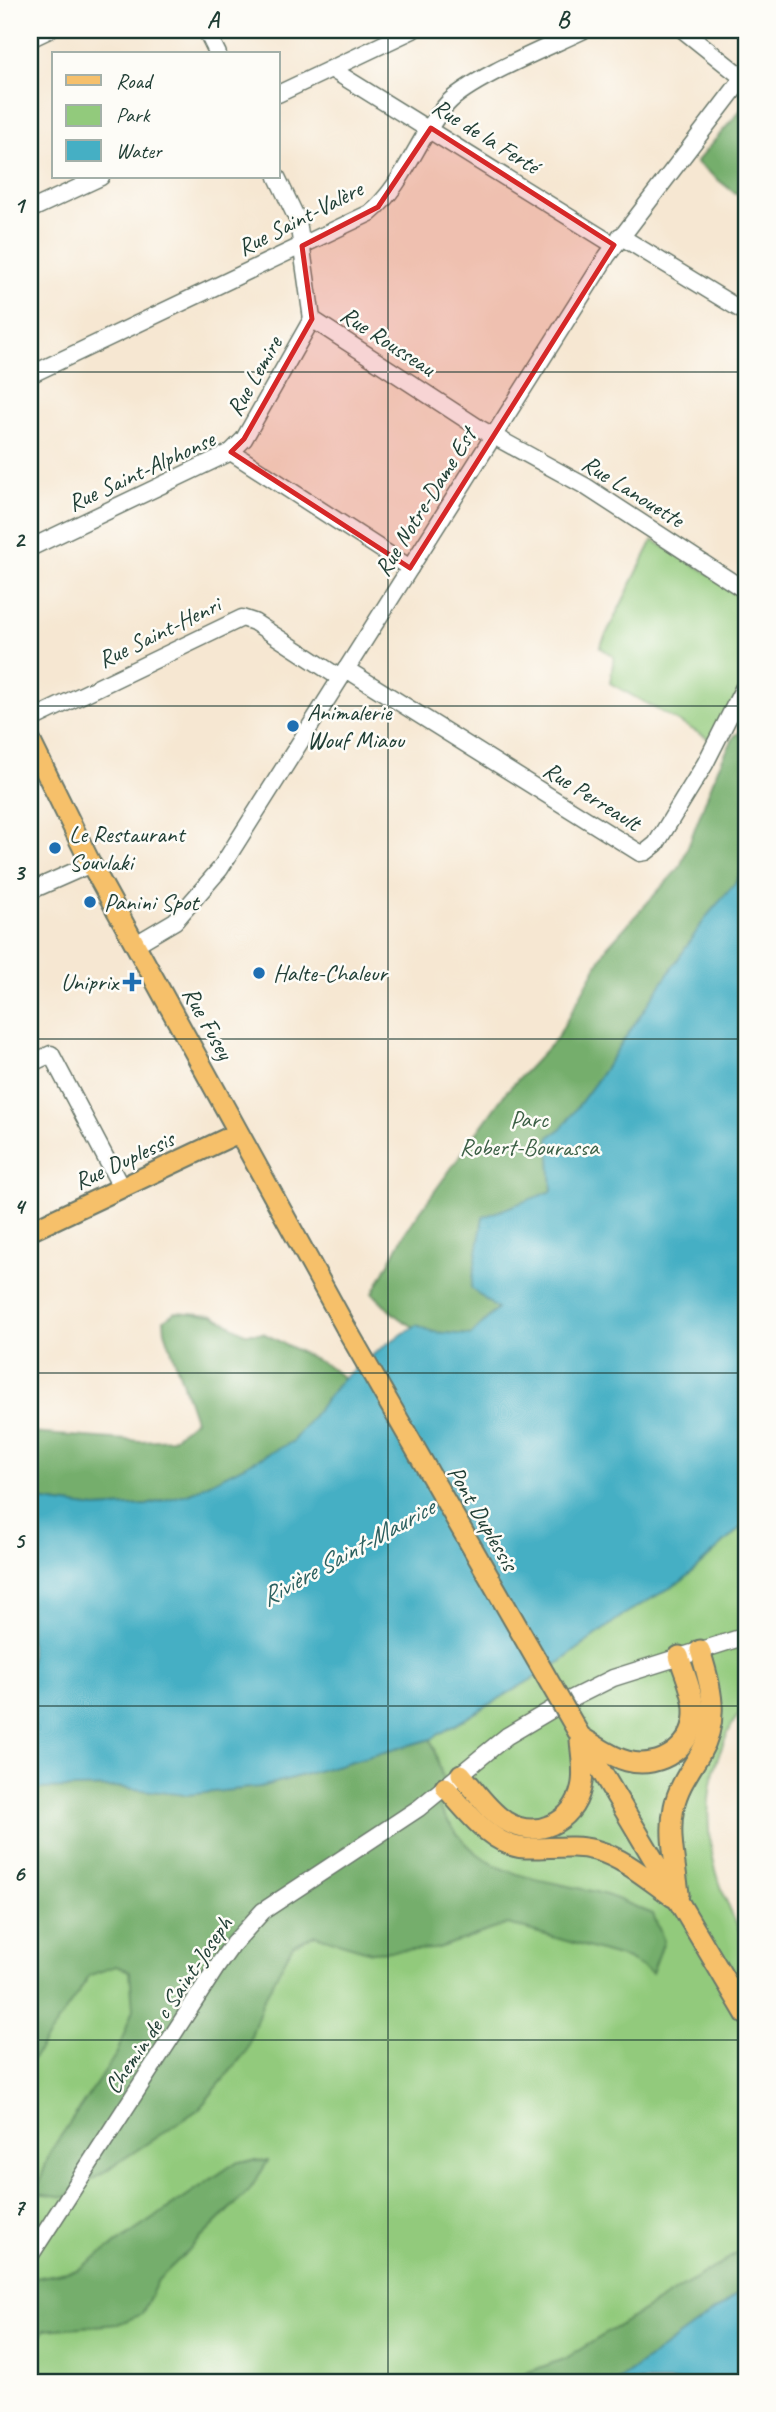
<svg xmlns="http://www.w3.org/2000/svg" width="776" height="2412" font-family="Caveat,sans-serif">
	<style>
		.green { fill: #92ca7c; stroke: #588458; stroke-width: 2 }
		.forest { fill: #75ae6c; stroke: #4a7650; stroke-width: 2 }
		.water { fill: #45afc4; stroke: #32767c; stroke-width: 2 }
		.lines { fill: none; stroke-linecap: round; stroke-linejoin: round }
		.minor-casing { stroke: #6a786b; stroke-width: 19 }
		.major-casing { stroke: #6a786b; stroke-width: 23 }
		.minor { stroke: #fff; stroke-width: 16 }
		.major { stroke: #f6c06b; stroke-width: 19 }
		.major-bridge-casing { stroke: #6a786b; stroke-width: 23; stroke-linecap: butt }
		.major-bridge { stroke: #f6c06b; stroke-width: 19 }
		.marked { fill: #d62828; fill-opacity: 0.2; stroke: #d62828; stroke-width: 5; stroke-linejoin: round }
		.grid { fill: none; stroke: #1f3d34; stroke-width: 2; stroke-opacity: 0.55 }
		.poi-dot { fill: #1f6fb2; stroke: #fdfcf7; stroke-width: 2.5 }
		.labels { text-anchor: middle; stroke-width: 5; stroke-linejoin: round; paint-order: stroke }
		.street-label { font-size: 24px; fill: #1f3d34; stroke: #fdfcf7 }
		.poi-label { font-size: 24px; fill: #1f3d34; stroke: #fdfcf7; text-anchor: start }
		.park-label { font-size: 24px; fill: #3c6046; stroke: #fdfcf7 }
		.water-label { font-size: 26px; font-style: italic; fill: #2a5f5f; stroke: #fdfcf7 }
		.neatline { fill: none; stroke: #1f3d34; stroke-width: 2.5 }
		.grid-label { font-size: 23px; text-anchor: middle; font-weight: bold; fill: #1f3d34 }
	</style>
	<rect width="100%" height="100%" fill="#fdfcf7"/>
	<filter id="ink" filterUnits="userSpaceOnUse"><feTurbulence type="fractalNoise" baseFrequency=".0143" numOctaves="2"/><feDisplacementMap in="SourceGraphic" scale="14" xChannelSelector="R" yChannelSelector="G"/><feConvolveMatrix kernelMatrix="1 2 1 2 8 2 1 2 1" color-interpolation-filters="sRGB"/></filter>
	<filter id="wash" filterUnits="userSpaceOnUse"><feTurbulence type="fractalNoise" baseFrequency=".00686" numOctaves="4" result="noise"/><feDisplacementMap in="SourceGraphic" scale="28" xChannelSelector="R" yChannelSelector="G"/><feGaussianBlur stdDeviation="1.57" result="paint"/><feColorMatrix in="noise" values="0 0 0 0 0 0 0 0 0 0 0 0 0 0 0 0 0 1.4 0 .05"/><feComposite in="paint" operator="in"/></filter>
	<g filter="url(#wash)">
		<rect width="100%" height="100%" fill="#f6e7d2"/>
		<!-- green -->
		<g class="green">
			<polygon points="653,540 746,596 746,680 711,740 610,683 614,657 600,647"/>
			<path d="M746 1523V1706C735 1717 730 1728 724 1742 693 1811 712 1880 746 1943V2288L616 2382H30V1789L117 1787 431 1739 559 1663 623 1615 682 1581Z"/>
		</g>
		<!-- forest -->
		<g class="forest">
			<polygon points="746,104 746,188 736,194 696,162"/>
			<path d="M746 730V863L737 881 707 916 595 1083 561 1129 549 1137 552 1191 497 1309 471 1335C420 1332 408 1332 373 1293L406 1231 507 1091 557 1038 607 947 680 867 718 768 735 735Z"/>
			<polygon points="175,1312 213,1315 245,1333 263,1333 330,1367 343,1378 292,1442 191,1493 147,1505 96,1508 30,1499 30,1433 141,1441 172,1439 195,1420 165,1331 164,1320"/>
			<path d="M431 1739 446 1789 439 1807C483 1883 529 1874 603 1894 620 1899 637 1908 653 1914L664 1941 652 1973 628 1959 508 1924 435 1949 371 1952 315 1935 293 1945 263 2001 246 2052 199 2109 66 2197 36 2193 50 2152 117 2053 133 2009 130 1971 116 1966 90 1975 30 2063V1789L117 1787 186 1795 260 1787Z"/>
			<polygon points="238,2161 268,2161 249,2191 158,2280 142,2314 118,2324 44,2330 30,2353 30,2279 77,2270"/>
			<polygon points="746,2248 746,2288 616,2382 502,2382 566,2358"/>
		</g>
		<!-- water -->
		<g class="water">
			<polygon points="746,863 746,1523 682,1581 623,1615 559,1663 431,1739 260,1787 186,1795 117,1787 30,1789 30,1499 96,1508 147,1505 190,1493 292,1442 343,1378 388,1343 417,1325 433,1332 471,1335 497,1309 471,1288 483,1217 552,1191 549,1137 561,1129 595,1083 707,916 737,881"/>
			<polygon points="746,2288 746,2382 616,2382"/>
		</g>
	</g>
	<g filter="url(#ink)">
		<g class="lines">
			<!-- minor casing -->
			<g class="minor-casing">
				<g id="minor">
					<polyline points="206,30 218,54"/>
					<polyline points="683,30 743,78"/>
					<polyline points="30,39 49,30"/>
					<polyline points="331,69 614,245"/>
					<polyline points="278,94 413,30"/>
					<polyline points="277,177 298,221 312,319 479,428 585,486 746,591"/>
					<polyline points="30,210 101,177"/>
					<polyline points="620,236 746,313"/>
					<path d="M30 375 370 213C405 184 418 136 447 104 469 79 551 46 584 30"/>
					<polyline points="231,452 244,439 312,319"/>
					<polyline points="30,548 231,452 410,568"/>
					<polyline points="346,669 640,853 646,852 656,844 705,764 746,683"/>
					<polyline points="30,720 242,618 254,622 340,678"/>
					<polyline points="30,891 91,864"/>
					<polyline points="136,944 175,921 220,869 607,256 746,74"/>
					<polyline points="30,1064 51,1054 121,1187"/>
					<polyline points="30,2256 216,1968 233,1944 263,1911 419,1808 507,1736 561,1704 613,1678 746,1636"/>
				</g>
			</g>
			<!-- major casing -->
			<g class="major-casing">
				<g id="major">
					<polyline points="30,740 91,864 346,1328"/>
					<polyline points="30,1231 238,1133"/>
					<polyline points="578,1732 746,2015"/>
					<path d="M583 1738C597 1746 611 1757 627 1761 661 1770 696 1746 694 1709 693 1691 684 1673 679 1656"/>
					<path d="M461 1774C474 1789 488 1810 505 1821 536 1840 573 1823 581 1788 585 1773 581 1755 580 1740"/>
					<path d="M445 1787C466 1810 491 1846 525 1848 548 1849 572 1844 595 1850 624 1858 649 1880 673 1897"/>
					<path d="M679 1894C676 1866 668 1835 674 1807 678 1787 690 1771 700 1754 721 1719 711 1687 700 1650"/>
				</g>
			</g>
			<!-- minor -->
			<use href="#minor" class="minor"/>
			<!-- major -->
			<use href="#major" class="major"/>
			<!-- major-bridge casing -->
			<g class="major-bridge-casing">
				<polyline id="major-bridge" points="346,1328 578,1732"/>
			</g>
			<!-- major-bridge -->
			<use href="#major-bridge" class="major-bridge"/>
		</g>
	</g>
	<!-- marked area -->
	<path class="marked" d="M431 128 614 245 410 568 231 452 244 439 312 319 302 246 378 207Z"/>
	<!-- grid -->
	<path class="grid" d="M388 30V2382M30 372H746M30 706H746M30 1039H746M30 1373H746M30 1706H746M30 2040H746"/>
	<!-- markers -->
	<g class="poi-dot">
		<circle cx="293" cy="726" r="7"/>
		<circle cx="55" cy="848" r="7"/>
		<circle cx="90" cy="902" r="7"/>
		<circle cx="259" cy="973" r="7"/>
		<path d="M128.5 971.5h7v7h7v7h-7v7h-7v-7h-7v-7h7z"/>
	</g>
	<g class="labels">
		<!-- street labels -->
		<g class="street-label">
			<text transform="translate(486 136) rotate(32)" y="8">Rue de la Ferté</text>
			<text transform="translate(300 218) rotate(-27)" y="8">Rue Saint-Valère</text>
			<text transform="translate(388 341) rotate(33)" y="8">Rue Rousseau</text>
			<text transform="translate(254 376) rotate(-60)" y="8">Rue Lemire</text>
			<text transform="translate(141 471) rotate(-25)" y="8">Rue Saint-Alphonse</text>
			<text transform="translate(633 491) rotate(32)" y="8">Rue Lanouette</text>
			<text transform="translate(425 502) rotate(-58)" y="8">Rue Notre-Dame Est</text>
			<text transform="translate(159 632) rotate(-26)" y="8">Rue Saint-Henri</text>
			<text transform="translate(592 796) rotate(32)" y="8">Rue Perreault</text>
			<text transform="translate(208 1023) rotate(61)" y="8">Rue Fusey</text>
			<text transform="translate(124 1160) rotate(-25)" y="8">Rue Duplessis</text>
			<text transform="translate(483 1518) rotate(60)" y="8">Pont Duplessis</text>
			<text transform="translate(168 2005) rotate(-56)" y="8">Chemin de c Saint-Joseph</text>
		</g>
		<!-- poi labels -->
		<g class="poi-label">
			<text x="307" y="720">Animalerie<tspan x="307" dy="28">Wouf Miaou</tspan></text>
			<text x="69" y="842">Le Restaurant<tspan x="69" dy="28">Souvlaki</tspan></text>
			<text x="104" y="910">Panini Spot</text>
			<text x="273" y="981">Halte-Chaleur</text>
			<text x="118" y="990" text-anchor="end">Uniprix</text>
		</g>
		<!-- park labels -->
		<g class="park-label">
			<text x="529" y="1127">Parc<tspan x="529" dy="28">Robert-Bourassa</tspan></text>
		</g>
		<!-- water labels -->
		<g class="water-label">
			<text transform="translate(347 1552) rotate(-29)" y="9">Rivière Saint-Maurice</text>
		</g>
	</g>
	<!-- margin -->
	<rect width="776" height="2412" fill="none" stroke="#fdfcf7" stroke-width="77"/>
	<!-- legend -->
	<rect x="52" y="52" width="228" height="126" fill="#fdfcf7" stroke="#a4b0a9" stroke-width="2"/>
	<rect x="66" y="75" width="35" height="10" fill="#f6c06b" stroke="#a4b0a9" stroke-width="2"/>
	<text x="116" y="88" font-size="21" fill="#1f3d34">Road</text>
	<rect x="66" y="105" width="35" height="21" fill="#92ca7c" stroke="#a4b0a9" stroke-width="2"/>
	<text x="116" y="122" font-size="21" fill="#1f3d34">Park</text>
	<rect x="66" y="140" width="35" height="21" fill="#45afc4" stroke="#a4b0a9" stroke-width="2"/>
	<text x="116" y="158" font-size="21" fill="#1f3d34">Water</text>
	<rect x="38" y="38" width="700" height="2336" class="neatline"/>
	<g class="grid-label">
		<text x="213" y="27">A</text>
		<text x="563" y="27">B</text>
		<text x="19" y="213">1</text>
		<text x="19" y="547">2</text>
		<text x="19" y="880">3</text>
		<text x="19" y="1214">4</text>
		<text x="19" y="1548">5</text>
		<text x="19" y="1881">6</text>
		<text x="19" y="2215">7</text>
	</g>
</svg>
